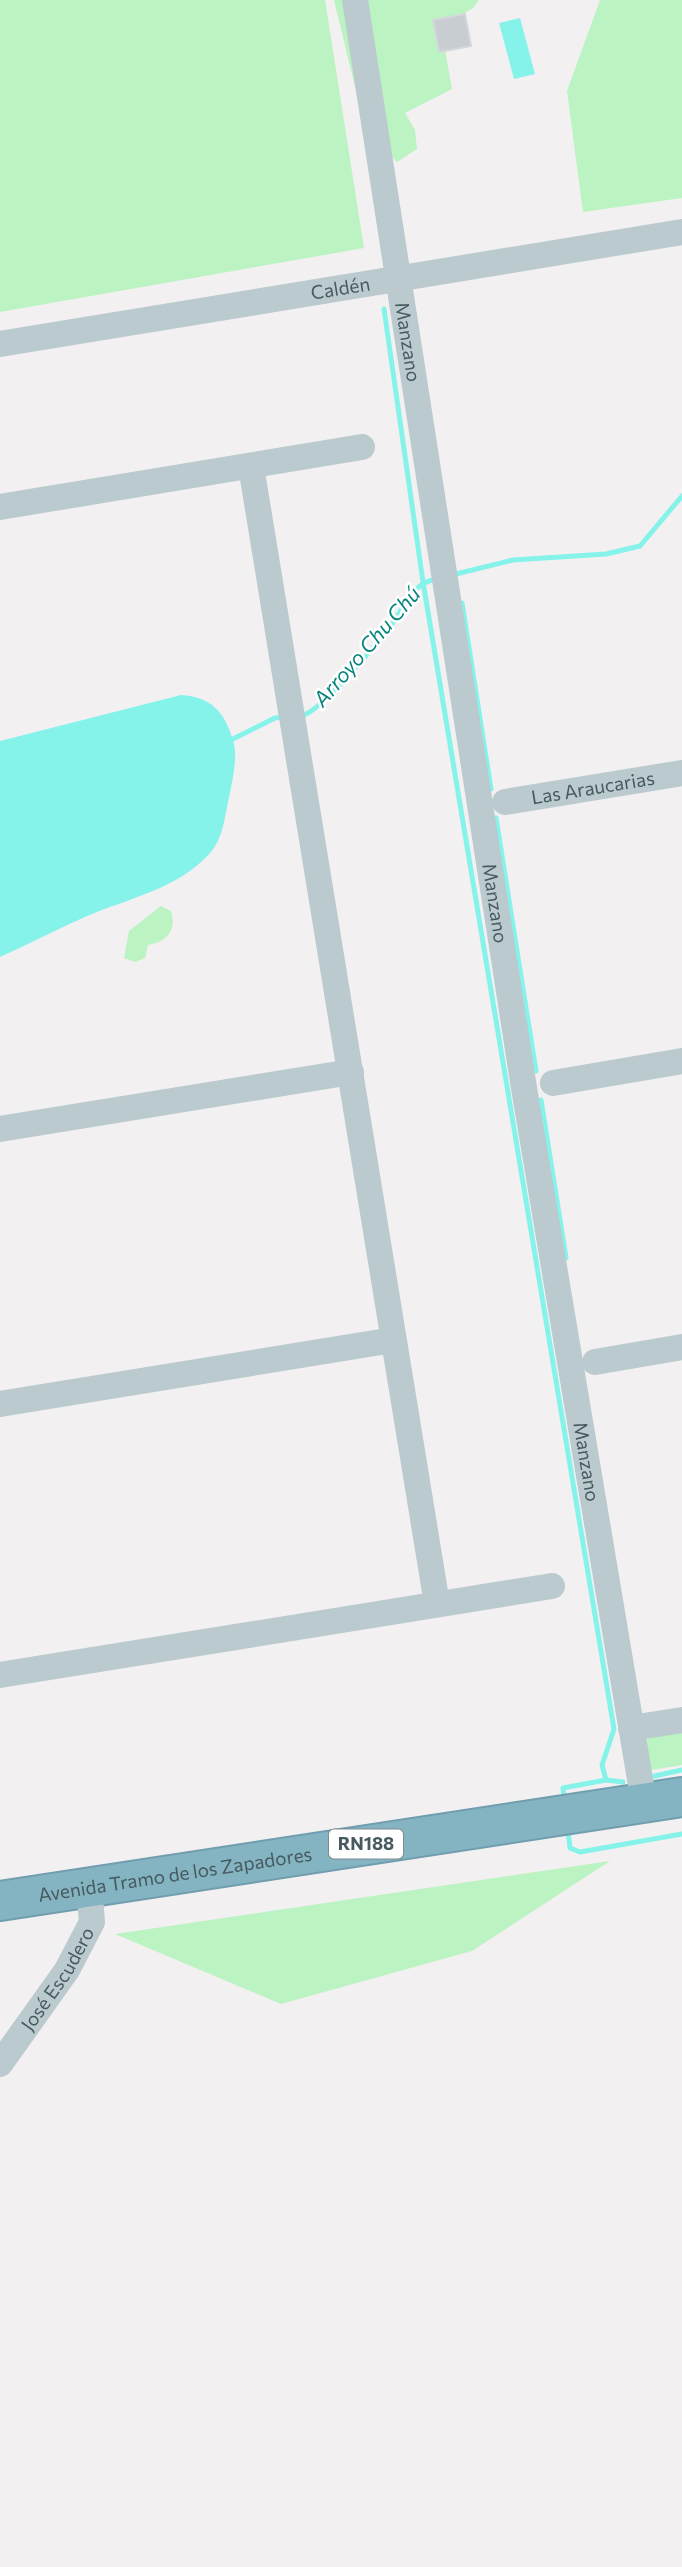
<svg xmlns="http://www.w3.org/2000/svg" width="682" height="2567" font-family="Commissioner,sans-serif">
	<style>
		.green { fill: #bcf3c2 }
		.water { fill: #86f3eb }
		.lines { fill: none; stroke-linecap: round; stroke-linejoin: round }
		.stream { stroke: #86f3eb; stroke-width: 5 }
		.building { fill: #c7cdd0; stroke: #d4d8dc; stroke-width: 2 }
		.highway-casing { stroke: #709eae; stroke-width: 42 }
		.minor { stroke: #bacace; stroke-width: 26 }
		.highway { stroke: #84b3c2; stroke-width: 38 }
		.labels { text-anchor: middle; stroke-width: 5; stroke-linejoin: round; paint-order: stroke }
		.shield { fill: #fff; stroke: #7e8c8f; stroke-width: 2 }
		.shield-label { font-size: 18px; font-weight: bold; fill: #465a5f }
		.street-label { font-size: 19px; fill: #465a5f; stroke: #fff }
		.water-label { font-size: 21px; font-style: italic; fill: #06857d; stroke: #fff }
	</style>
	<rect width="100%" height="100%" fill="#f3f0f1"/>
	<!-- green -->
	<g class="green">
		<polygon points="0,0 325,0 364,248 0,312"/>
		<polygon points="334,0 479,0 473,8 441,27 452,89 405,113 415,130 417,149 397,162 364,124"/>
		<polygon points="600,0 682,0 682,198 583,212 567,91"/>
		<path d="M161 906 171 911C177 930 167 942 148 945L145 958 135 962 124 958 129 931Z"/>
		<polygon points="682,1730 682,1765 645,1771 641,1747 652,1734"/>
		<polygon points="610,1861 472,1951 281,2004 115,1934"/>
	</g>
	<!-- water -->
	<g class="water">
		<polygon points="520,18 535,74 514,79 499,23"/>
		<path d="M181 695C211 697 224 711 233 740 238 756 233 777 230 793 225 813 224 838 210 853 180 888 127 899 87 916 58 929 29 944 0 957V741Z"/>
	</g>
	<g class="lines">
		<!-- stream -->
		<g class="stream">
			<polyline points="384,309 423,582 614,1729 602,1765 606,1780 563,1788 564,1798"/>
			<polyline points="452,575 513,560 606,554 640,546 682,496"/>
			<polyline points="462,603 491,789"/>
			<path d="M301 716C320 713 378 642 392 624 406 605 411 584 436 579"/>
			<polyline points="229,741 275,718 284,717"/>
			<polyline points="496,818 536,1071"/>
			<polyline points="541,1100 566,1258"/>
			<polyline points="650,1777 682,1770"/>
			<polyline points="606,1780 623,1782"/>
			<polyline points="568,1831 570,1848 580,1852 682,1834"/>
		</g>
	</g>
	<!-- building -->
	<polygon class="building" points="465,14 471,46 439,52 433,20"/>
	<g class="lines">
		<!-- highway casing -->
		<g class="highway-casing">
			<g id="highway">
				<path id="s5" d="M0 1901 682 1797"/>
			</g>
		</g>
		<!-- minor -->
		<g class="minor">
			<path id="s1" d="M355 0 524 1088 644 1803"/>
			<path id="s2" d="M0 344 682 232"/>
			<polyline points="251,466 437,1604"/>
			<polyline points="0,507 362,447"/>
			<path id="s3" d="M505 802 682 773"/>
			<polyline points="553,1083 682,1061"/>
			<polyline points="0,1129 351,1072"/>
			<polyline points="595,1362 682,1347"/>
			<polyline points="0,1404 393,1340"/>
			<polyline points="0,1675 552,1586"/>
			<polyline points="631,1728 682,1720"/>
			<path id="s4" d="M0 2064 67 1970 92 1922 89 1886"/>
		</g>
		<!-- highway -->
		<use href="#highway" class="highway"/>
	</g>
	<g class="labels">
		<!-- shield labels -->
		<rect class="shield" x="329" y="1829.5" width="74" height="29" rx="5"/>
		<g class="shield-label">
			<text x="366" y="1850">RN188</text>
		</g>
		<!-- street labels -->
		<g class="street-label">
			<text dy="7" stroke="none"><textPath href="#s2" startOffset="345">Caldén</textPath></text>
			<text dy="7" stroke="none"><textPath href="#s1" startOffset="346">Manzano</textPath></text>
			<text dy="7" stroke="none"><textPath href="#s3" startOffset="89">Las Araucarias</textPath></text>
			<text dy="7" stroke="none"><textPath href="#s1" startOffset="914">Manzano</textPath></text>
			<text dy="7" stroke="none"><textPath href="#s1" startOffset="1480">Manzano</textPath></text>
			<text dy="7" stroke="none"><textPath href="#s5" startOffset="177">Avenida Tramo de los Zapadores</textPath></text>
			<text dy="7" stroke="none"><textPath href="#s4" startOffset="103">José Escudero</textPath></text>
		</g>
		<!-- water labels -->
		<g class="water-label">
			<text transform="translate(367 647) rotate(-49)" y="7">Arroyo Chu Chú</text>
		</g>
	</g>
</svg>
